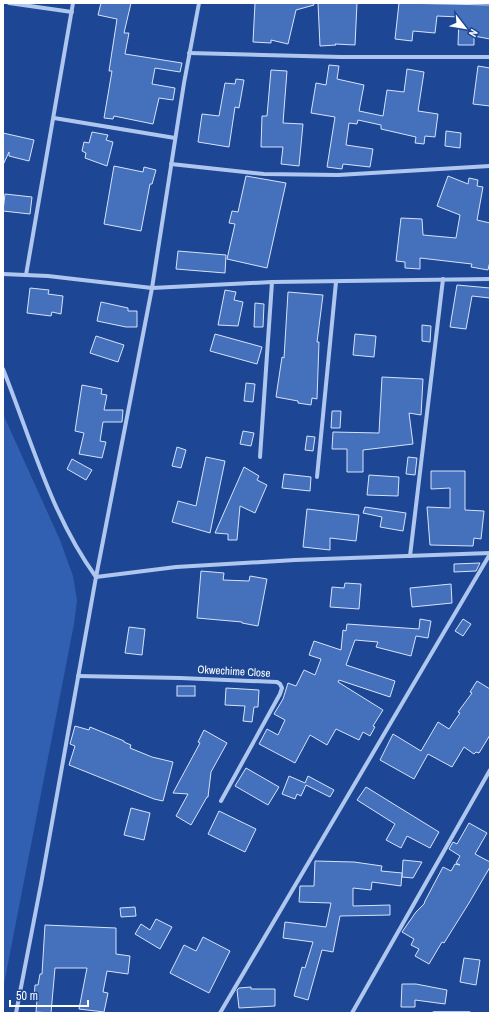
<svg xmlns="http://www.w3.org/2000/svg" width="493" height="1016" font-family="'Archivo Narrow',sans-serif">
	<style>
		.green { fill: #315fb2 }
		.building { fill: #4570bb; stroke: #d6e3fa }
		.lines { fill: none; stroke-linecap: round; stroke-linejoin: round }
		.street { stroke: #afc7ef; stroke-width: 4 }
		.labels { text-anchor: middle; stroke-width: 3; stroke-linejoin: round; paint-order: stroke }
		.street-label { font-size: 11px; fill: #fff; stroke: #1d4794 }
	</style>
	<rect width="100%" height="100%" fill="#1d4794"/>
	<!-- green -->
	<polygon class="green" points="3,414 60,540 73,576 77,600 74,624 3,989"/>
	<!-- building -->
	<g class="building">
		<polygon points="101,3 131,3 124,33 129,33 125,54 182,63 180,72 155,68 152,84 175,88 173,100 159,98 153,124 114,116 113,119 104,118 112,71 109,71 117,19 98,15"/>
		<polygon points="255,3 313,3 314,5 296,10 288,44 271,40 271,43 253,42"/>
		<polygon points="318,3 357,3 355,45 335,44 336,45 320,46"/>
		<polygon points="399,3 490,5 490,39 474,36 474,45 458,45 459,17 437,16 435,33 413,31 412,41 395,39"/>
		<polygon points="329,65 339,66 337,79 364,85 359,111 383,116 387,90 404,92 407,69 424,72 418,111 438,114 435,137 425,136 424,144 415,143 416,137 381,129 381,125 358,120 357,124 349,123 346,145 373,149 370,167 343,164 342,169 327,167 335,117 311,113 316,83 326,85"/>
		<polygon points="478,66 490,68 490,106 473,104"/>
		<polygon points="271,70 287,71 283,123 303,124 299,166 281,164 283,147 261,147 262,116 267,116"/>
		<polygon points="236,79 244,80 239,108 235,107 229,147 198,142 202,114 219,116 225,83 235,84"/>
		<polygon points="446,131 461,133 460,148 445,146"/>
		<polygon points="92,132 108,135 106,140 113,142 107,166 85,158 86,153 82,151 84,142 89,143"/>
		<polygon points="3,133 34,140 29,161 9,156 9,152 3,165"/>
		<polygon points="114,166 143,172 144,167 156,170 152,184 150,184 141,231 104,224"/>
		<polygon points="246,176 286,183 267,268 227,259 235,224 229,223 232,211 238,212"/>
		<polygon points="448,176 468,184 469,178 478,180 477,186 483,187 477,220 490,223 490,261 488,270 471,267 472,264 420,258 420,269 405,268 405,262 396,261 401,218 422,219 423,235 456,238 460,215 437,206"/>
		<polygon points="5,194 32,197 30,214 3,211"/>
		<polygon points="178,251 226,255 225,273 176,269"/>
		<polygon points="457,285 490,288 490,298 472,296 466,329 450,327"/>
		<polygon points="30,288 49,290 48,294 63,296 61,314 52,312 51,316 27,313"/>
		<polygon points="225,290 236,292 234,300 243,302 238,326 218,325"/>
		<polygon points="288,292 323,295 317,342 319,342 317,399 312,398 311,405 298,403 298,401 276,397 282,357 284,358"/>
		<polygon points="101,302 128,308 128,311 137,311 137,327 126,327 97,321"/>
		<polygon points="255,303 264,304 263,327 254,327"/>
		<polygon points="422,325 431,326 430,342 422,341"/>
		<polygon points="215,334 262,347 257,364 210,351"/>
		<polygon points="355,334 376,336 374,357 353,355"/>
		<polygon points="96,336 124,345 118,362 90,353"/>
		<polygon points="382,377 423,379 421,415 409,413 413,444 363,450 363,472 347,472 347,449 332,449 333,432 379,433"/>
		<polygon points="246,383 255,384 253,402 244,401"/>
		<polygon points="82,385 102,389 101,394 107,395 104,410 123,410 122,422 103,422 100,441 106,442 102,458 79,454 84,433 75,431"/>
		<polygon points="332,411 341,411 340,428 331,428"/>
		<polygon points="243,431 254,433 251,446 240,444"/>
		<polygon points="307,436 315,437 313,451 305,450"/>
		<polygon points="177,447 186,450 181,468 172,466"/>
		<polygon points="206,457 225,461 210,533 172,522 178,501 196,506"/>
		<polygon points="408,457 417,458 415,475 406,474"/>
		<polygon points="72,459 92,470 86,480 67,469"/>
		<polygon points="244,467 259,476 257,480 267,485 255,513 240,506 237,540 228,540 228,534 215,533"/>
		<polygon points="431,471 465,471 465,510 484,511 481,539 474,538 473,546 430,545 427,507 450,508 450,488 431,489"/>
		<polygon points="284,474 311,477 310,491 282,488"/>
		<polygon points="369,475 399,477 398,496 367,495"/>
		<polygon points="365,507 406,513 403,531 380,527 382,517 363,513"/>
		<polygon points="307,509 359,515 356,541 330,538 330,550 303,547"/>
		<polygon points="480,563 476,571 454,572 454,564"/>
		<polygon points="201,571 224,573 223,580 249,581 250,576 267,579 258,626 242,623 242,622 197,618"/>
		<polygon points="345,583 361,584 359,609 330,607 332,587 344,588"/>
		<polygon points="451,584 452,603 412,607 410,588"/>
		<polygon points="420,619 431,621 428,638 416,636 411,656 376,647 378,642 355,640 346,665 395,681 390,697 339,680 338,682 383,710 373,726 375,727 370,736 363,732 359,740 336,729 327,745 310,735 295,763 259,744 267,729 278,735 285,720 274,714 283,699 288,683 296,686 304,670 315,675 321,659 309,655 314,641 341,650 343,630 346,631 347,624 419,629"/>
		<polygon points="463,619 471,624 463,636 455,631"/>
		<polygon points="129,627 145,629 142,655 125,653"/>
		<polygon points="477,681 490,689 490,735 479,753 476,752 474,754 464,747 452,767 428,754 414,779 380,760 393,734 421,751 438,722 449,729 460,713 458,712 472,693 470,692"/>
		<rect x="177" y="686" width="18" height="10"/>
		<polygon points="226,688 259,690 258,707 254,707 252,722 243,721 245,706 225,705"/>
		<polygon points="75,726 89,730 90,727 124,741 124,742 131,745 130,748 152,757 173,762 163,801 154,799 69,765 75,746 70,744"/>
		<polygon points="204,730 227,743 211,772 208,797 207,797 191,825 176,816 188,794 173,793 200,743 198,742"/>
		<polygon points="246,768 279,787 268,805 235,786"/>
		<polygon points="289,776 305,783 308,776 334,790 330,797 306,785 301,796 297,794 295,799 282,794"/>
		<polygon points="366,787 439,832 430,848 407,836 401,848 386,840 395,824 357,800"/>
		<polygon points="131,808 150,813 144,840 124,835"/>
		<polygon points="219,811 256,829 245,852 208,834"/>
		<polygon points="469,823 487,833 475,854 490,862 490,867 469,903 444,943 442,942 429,964 415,956 419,949 411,945 414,939 402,932 416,912 424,904 425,901 443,867 451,871 455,864 460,865 456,863 460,856 449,849 453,842 457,844"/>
		<polygon points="403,860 422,862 413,878 402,877"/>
		<polygon points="315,861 354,862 382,866 381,871 402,873 401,886 372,882 371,890 353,888 353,906 390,905 390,915 340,916 333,952 322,950 308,1000 294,996 302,967 305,968 313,942 283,938 285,922 326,927 331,903 299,902 300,886 314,886"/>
		<polygon points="135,907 136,916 121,917 120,908"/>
		<polygon points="156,919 172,927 160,949 135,934 141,924 150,930"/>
		<polygon points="45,925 116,928 116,954 130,956 128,974 107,971 103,992 108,993 104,1012 79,1009 87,968 55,968 51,1013 36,1012 37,1000 34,1000 35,985 38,985 40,974 42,974"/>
		<polygon points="203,937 230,951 209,993 170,973 184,945 196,951"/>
		<polygon points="464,958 480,960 476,985 460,982"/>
		<polygon points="402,984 416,984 447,990 445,1004 415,1000 415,1007 401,1007"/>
		<polygon points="251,987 251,989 275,989 275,1006 239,1008 237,990 239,988"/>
	</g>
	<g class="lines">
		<!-- street -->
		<g class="street">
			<polyline points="9,3 72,12"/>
			<polyline points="199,3 184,83 152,288 96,577 176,567 295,560 490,553"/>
			<polyline points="189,53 341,57 490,57"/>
			<polyline points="54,118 175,138"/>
			<polyline points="171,164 264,174 338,175 490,166"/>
			<polyline points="3,274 48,276 152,288 272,282 490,279"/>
			<polyline points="26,275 73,3"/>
			<path d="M3 369C31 439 51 515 96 577L41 884 16 1013"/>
			<polyline points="260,457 272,282"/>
			<polyline points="317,477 336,282"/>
			<polyline points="410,556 443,279"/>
			<polyline points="78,676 180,678 277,682 280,684 282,688 280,694 221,801"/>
			<polyline points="220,1013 490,554"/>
			<polyline points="352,1013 490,770"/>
			<polyline points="434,1013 469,1013"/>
		</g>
	</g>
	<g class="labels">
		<!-- street labels -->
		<g class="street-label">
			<text transform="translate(234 671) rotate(3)" y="4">Okwechime Close</text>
		</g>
	</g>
	<!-- border -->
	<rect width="493" height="1016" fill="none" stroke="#ffffff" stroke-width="8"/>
	<!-- north arrow -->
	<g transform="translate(465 28) rotate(121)" stroke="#1d4794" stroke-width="3" paint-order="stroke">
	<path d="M0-3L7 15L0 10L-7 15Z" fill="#ffffff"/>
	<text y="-6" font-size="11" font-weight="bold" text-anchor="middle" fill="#ffffff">N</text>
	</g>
	<!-- scale -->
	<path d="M10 1000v6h78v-6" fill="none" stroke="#ffffff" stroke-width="2"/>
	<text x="16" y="1000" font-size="12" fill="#ffffff" stroke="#1d4794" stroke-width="3" paint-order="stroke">50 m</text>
</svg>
